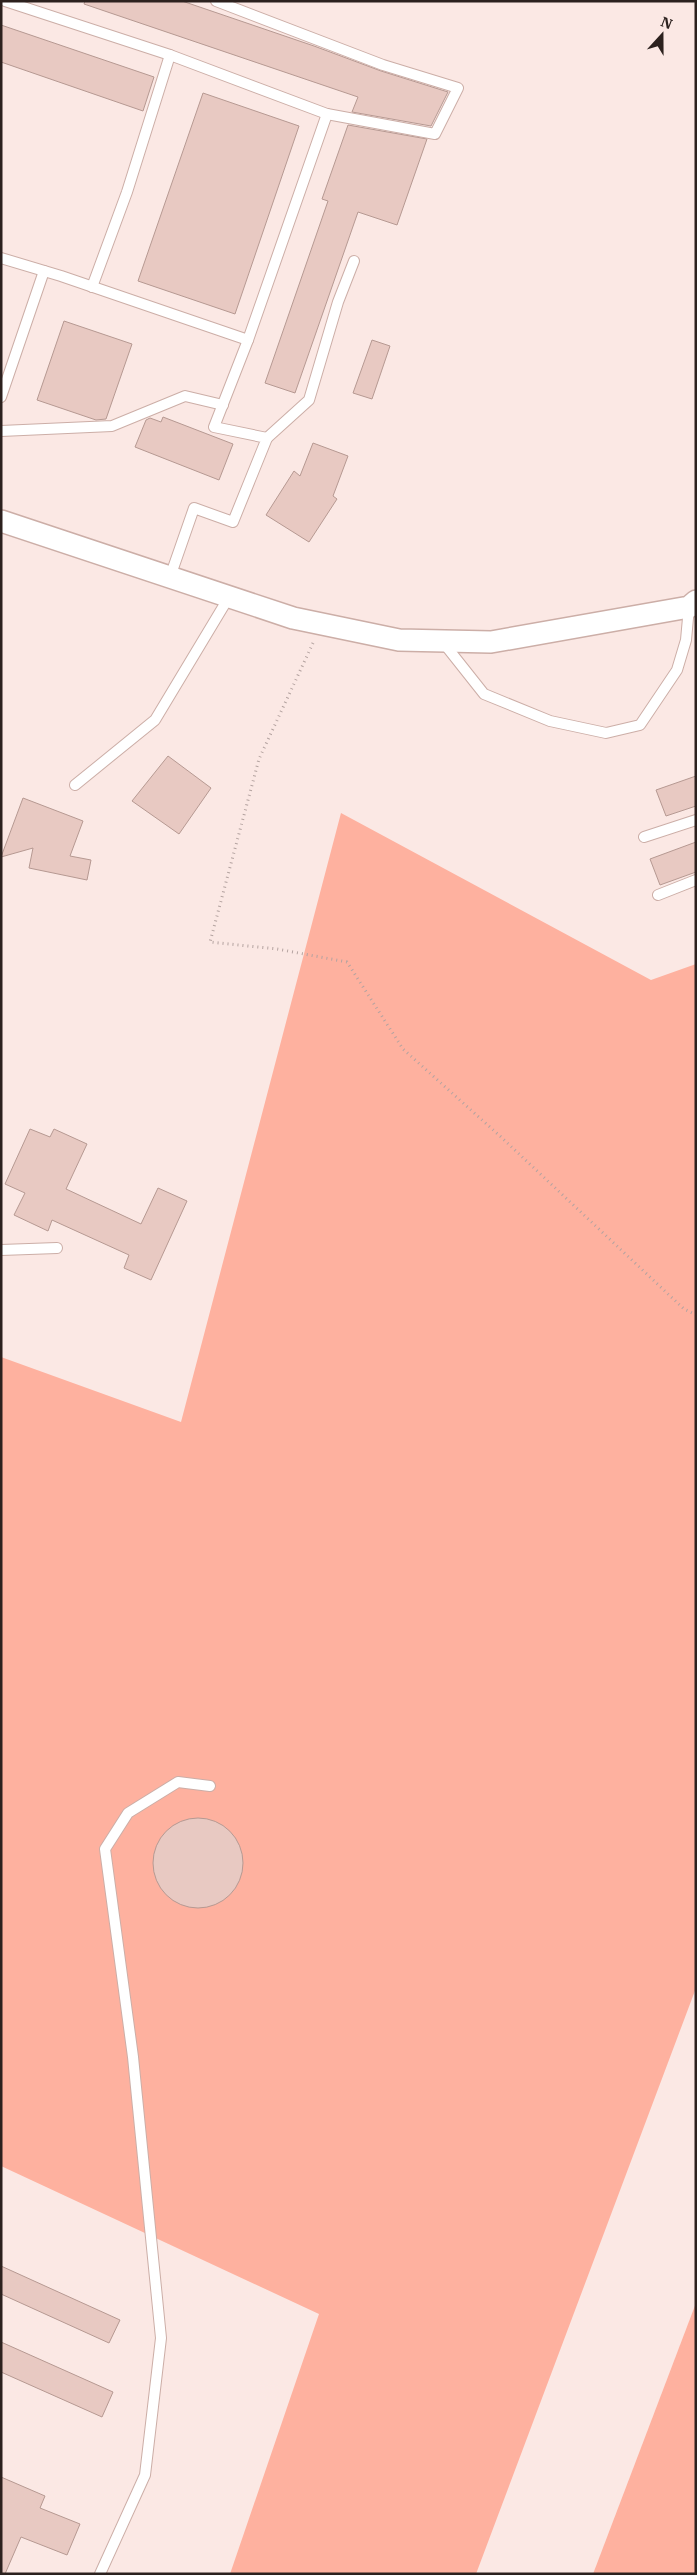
<svg xmlns="http://www.w3.org/2000/svg" width="697" height="2575" font-family="'IBM Plex Serif',serif">
	<style>
		.green { fill: #feb19f }
		.building { fill: #e8c9c2; stroke: #b69992 }
		.lines { fill: none; stroke-linecap: round; stroke-linejoin: round }
		.service-casing { stroke: #ccaea7; stroke-width: 12 }
		.minor-casing { stroke: #ccaea7; stroke-width: 24 }
		.path { stroke: #b4a3a0; stroke-width: 3; stroke-dasharray: 1 4; stroke-linecap: butt }
		.service { stroke: #fff; stroke-width: 10 }
		.minor { stroke: #fff; stroke-width: 21 }
	</style>
	<rect width="100%" height="100%" fill="#fbe8e4"/>
	<!-- green -->
	<g class="green">
		<polygon points="341,813 651,980 696,964 696,1988 476,2574 230,2574 319,2314 1,2166 1,1357 181,1422"/>
		<polygon points="696,2303 696,2574 593,2574"/>
	</g>
	<!-- building -->
	<g class="building">
		<polygon points="85,1 182,1 314,46 381,71 448,92 431,126 352,112 358,97 84,4"/>
		<polygon points="1,25 154,77 143,111 1,62"/>
		<polygon points="203,93 299,126 235,314 138,281"/>
		<polygon points="348,125 427,139 397,225 358,212 295,393 265,383 328,201 322,199"/>
		<polygon points="64,321 132,344 106,419 96,420 37,400"/>
		<polygon points="372,340 390,346 372,399 353,393"/>
		<polygon points="163,417 233,444 219,480 135,447 146,420 150,418 161,422"/>
		<polygon points="313,443 348,456 333,496 337,499 309,542 266,515 294,471 300,476"/>
		<polygon points="168,756 211,788 179,834 132,801"/>
		<polygon points="696,776 696,806 666,816 656,790"/>
		<polygon points="23,798 83,821 70,856 91,860 87,880 29,868 33,848 1,857"/>
		<polygon points="696,842 696,872 660,885 650,859"/>
		<polygon points="30,1129 50,1137 54,1129 87,1144 66,1189 141,1224 158,1188 187,1201 151,1280 124,1268 129,1255 52,1220 48,1231 14,1215 25,1193 5,1184"/>
		<circle cx="198" cy="1863" r="45"/>
		<polygon points="1,2266 120,2320 109,2343 1,2294"/>
		<polygon points="1,2342 113,2392 102,2417 1,2372"/>
		<polygon points="1,2477 45,2496 40,2508 80,2524 67,2555 21,2537 5,2574 1,2574"/>
	</g>
	<g class="lines">
		<!-- service casing -->
		<g class="service-casing">
			<g id="service">
				<polyline points="5,1 170,55 327,114 435,134 458,88 383,65 216,1"/>
				<polyline points="1,258 61,276 248,340"/>
				<polyline points="92,287 127,192 170,55"/>
				<polyline points="1,397 44,271"/>
				<polyline points="1,431 112,426 185,396 223,405"/>
				<polyline points="267,438 309,400 338,302 354,261"/>
				<polyline points="170,577 194,508 233,522 267,438 214,427 248,340 327,114"/>
				<polyline points="442,641 484,694 550,721 606,733 640,725 677,670 686,640 689,607"/>
				<polyline points="75,785 155,720 229,597"/>
				<polyline points="644,837 696,820"/>
				<polyline points="658,895 696,880"/>
				<polyline points="1,1250 57,1248"/>
				<polyline points="100,2574 145,2475 161,2338 133,2057 105,1849 128,1813 178,1782 210,1786"/>
			</g>
		</g>
		<!-- minor casing -->
		<g class="minor-casing">
			<polyline id="minor" points="1,521 293,618 399,640 491,642 689,607 696,601"/>
		</g>
		<!-- path -->
		<polyline class="path" points="313,643 259,759 210,942 277,949 347,962 403,1049 501,1137 684,1309 696,1315"/>
		<!-- service -->
		<use href="#service" class="service"/>
		<!-- minor -->
		<use href="#minor" class="minor"/>
	</g>
	<!-- border -->
	<rect width="697" height="2575" fill="none" stroke="#2c211e" stroke-width="5"/>
	<!-- north arrow -->
	<g transform="translate(662 35) rotate(21)" stroke="#fbe8e4" stroke-width="4" paint-order="stroke">
	<path d="M0-4L9 19L0 12L-9 19Z" fill="#2c211e"/>
	<text y="-8" font-size="14" font-weight="bold" text-anchor="middle" fill="#2c211e">N</text>
	</g>
</svg>
